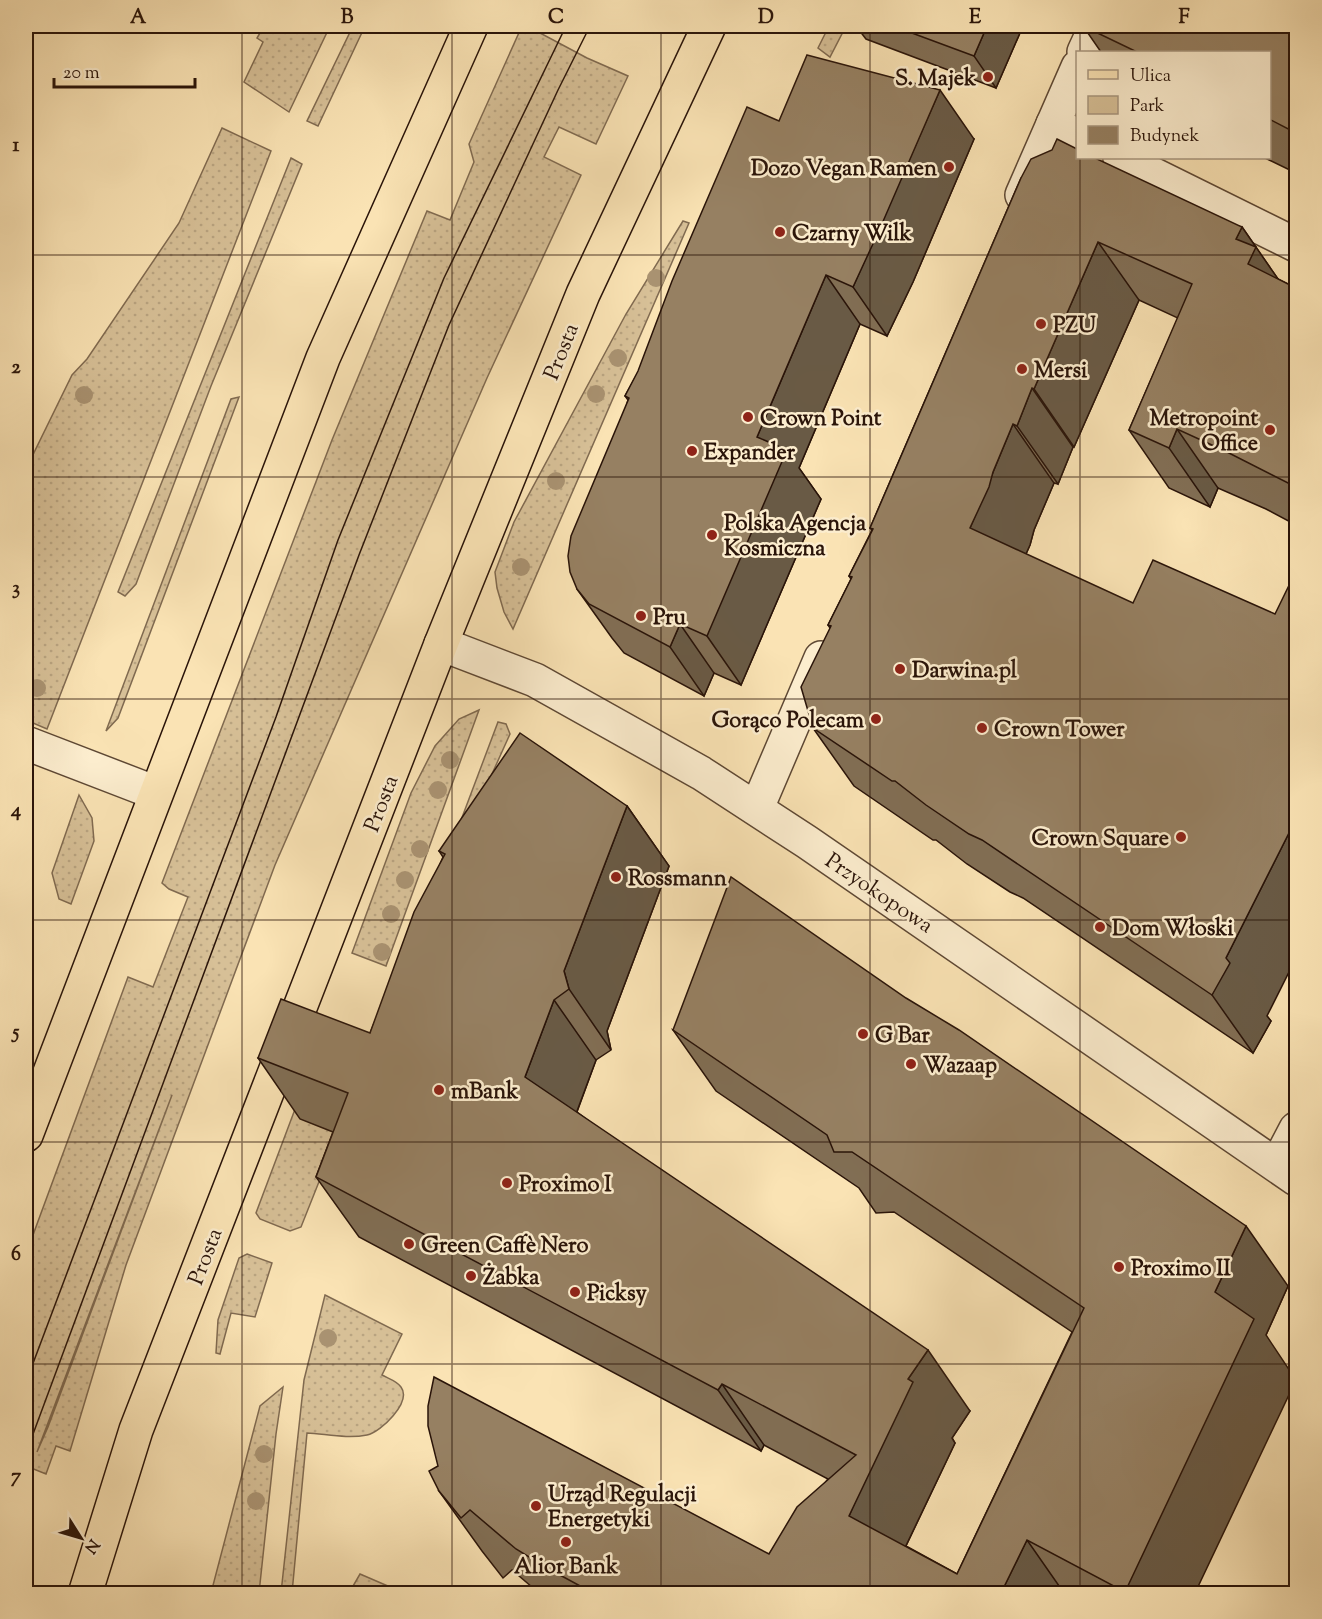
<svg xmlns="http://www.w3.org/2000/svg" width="1322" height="1619" font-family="'Sorts Mill Goudy',serif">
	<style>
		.green { fill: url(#green-dots); stroke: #806a50; stroke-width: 1.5; fill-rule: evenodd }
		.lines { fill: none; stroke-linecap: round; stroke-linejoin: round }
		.minor-casing { stroke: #5e4834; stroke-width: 36 }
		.major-casing { stroke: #2a1409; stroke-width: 36 }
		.minor { stroke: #fcedce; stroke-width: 33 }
		.major { stroke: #fae3b4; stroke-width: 33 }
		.tram { stroke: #2a1409; stroke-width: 1.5 }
		.tree { fill: #a99271 }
		.wall { fill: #816e54; stroke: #2a1409; stroke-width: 1.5 }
		.shaded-wall { fill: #695a45; stroke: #2a1409; stroke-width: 1.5 }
		.building { fill: #968062; stroke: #2a1409; stroke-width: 1.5 }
		.grid { fill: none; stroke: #2a1409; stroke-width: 1.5; stroke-opacity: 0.55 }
		.poi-dot { fill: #8f2418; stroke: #fcedce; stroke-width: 2 }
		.labels { text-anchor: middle; stroke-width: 5; stroke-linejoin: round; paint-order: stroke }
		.poi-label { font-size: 22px; font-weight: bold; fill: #2a1409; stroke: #fcedce; text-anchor: start }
		.street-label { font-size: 22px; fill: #2a1409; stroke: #fcedce }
		.neatline { fill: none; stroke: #2a1409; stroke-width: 2 }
		.grid-label { font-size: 20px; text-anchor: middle; font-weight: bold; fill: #2a1409 }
	</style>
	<defs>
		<pattern id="green-dots" width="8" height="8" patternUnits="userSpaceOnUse" patternTransform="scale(1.5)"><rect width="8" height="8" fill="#d7c097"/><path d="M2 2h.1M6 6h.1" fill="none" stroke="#b9a481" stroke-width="1.8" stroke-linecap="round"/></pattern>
	</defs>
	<rect width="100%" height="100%" fill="#fae3b4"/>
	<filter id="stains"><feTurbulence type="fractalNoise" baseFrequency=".00333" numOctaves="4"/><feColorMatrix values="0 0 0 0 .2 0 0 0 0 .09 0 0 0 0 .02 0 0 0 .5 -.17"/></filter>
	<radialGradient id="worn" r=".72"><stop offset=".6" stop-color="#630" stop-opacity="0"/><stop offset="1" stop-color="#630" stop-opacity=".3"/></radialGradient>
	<!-- green -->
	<g class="green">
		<polygon points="264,26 330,26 289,112 244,82 263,42 257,38"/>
		<polygon points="353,26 365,26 318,126 307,121"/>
		<path d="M522 26H527L587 58 628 76 596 144 559 127 544 157 581 175 487 378 275 865 126 1265 70 1451 56 1446 46 1474 26 1466V1254L128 977 153 987 188 897 169 889 162 883 332 440 427 211 450 220 474 162 469 144ZM172 1095 48 1427 37 1452Z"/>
		<polygon points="829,26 846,26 830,57 818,48"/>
		<polygon points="222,128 271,151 47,729 26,720 26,469 72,375 87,359 179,223"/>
		<polygon points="291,158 302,164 211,386 136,584 125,596 118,592"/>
		<polygon points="683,221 689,223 513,629 504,612 497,588 495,572 514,522 626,314"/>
		<polygon points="239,397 118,718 106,731 231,399"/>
		<polygon points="479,710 386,966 352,953 411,793 435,746 459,719"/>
		<polygon points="498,722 506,724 510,734 409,958"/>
		<polygon points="79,795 92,818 94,841 71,904 59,899 52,873"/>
		<polygon points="315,1056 338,1134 301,1227 290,1231 260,1219 256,1213"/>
		<polygon points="247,1254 272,1263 255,1317 231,1313 220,1354 216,1353 218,1320 239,1258"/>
		<path d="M325 1295 402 1334 382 1375C387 1378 397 1381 401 1387 412 1402 381 1432 367 1435 347 1439 326 1434 307 1433L292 1593H281L304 1380Z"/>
		<polygon points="283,1387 276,1434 259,1593 211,1593 260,1406"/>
		<polygon points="360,1574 404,1593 349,1593"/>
	</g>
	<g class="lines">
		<!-- minor casing -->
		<g class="minor-casing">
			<g id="minor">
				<polyline points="1084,52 1096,26"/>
				<polyline points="1053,124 1078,136"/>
				<polyline points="1120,158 1296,245"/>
				<polyline points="1022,195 1078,67"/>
				<polyline points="441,644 535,680 701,773 807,842 1296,1179"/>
				<polyline points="26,743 156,793"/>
				<polyline points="757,808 821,658"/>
				<polyline points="1277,1165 1296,1129"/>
			</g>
		</g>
		<!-- major casing -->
		<g class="major-casing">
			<g id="major">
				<polyline points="26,1135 323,358 471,26"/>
				<polyline points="85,1594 136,1430 441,644 583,294 709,26"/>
			</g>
		</g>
		<!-- minor -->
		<use href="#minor" class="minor"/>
		<!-- major -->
		<use href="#major" class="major"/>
		<!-- tram -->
		<g class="tram">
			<polyline points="26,1382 276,717 338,540 444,278 566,26"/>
			<polyline points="26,1453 359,555 449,325 558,90 590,26"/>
		</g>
	</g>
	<!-- trees -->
	<g class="tree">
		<circle cx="656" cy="278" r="9"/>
		<circle cx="618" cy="358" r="9"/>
		<circle cx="596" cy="394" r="9"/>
		<circle cx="84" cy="395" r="9"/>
		<circle cx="556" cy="481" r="9"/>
		<circle cx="521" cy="567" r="9"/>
		<circle cx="37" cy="688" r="9"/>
		<circle cx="450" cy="760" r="9"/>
		<circle cx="438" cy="790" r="9"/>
		<circle cx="420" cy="849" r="9"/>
		<circle cx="405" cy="880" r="9"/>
		<circle cx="391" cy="914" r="9"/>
		<circle cx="382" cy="952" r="9"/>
		<circle cx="328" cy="1338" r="9"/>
		<circle cx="264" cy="1454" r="9"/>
		<circle cx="256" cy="1501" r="9"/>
	</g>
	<!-- wall -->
	<g class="wall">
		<polygon points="856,26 1023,26 996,88 866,39"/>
		<polygon points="1083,26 1296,26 1296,173 1265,158 1269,158 1269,52 1101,52"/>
		<polygon points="779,121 974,139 913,282 887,336 860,324 799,468 821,499 741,685 714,673 704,696 624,653 612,638 577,589 628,400 625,396"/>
		<polygon points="1021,178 1242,227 1278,279 1296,288 1296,525 1266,509 1218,488 1210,507 1169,488 1129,430 1178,318 1139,300 1074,447 1073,447 1058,484 1054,483 1034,530 1030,545 1026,554 1267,1016 1271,1021 1253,1053 1023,898 1010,892 967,864 936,840 933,840 854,786 813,728 830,628 828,625 851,579 849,576 872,530 870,528"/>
		<polygon points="627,806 669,866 607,1031 611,1050 596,1060 577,1112 970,1411 952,1438 955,1443 906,1546 957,1574 1072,1332 894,1212 876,1213 859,1188 716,1091 673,1030 1288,1286 1266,1335 1195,1593 539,1593 512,1570 503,1578 482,1551 439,1491 769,1554 828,1479 764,1445 761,1451 359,1237 316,1177 333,1132 300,1119 258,1058 370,1033 443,857 439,851"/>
	</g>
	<!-- shaded-wall -->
	<g class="shaded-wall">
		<polygon points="987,26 1023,26 996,88 974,56"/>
		<polygon points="940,90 974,139 913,282 887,336 853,287"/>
		<polygon points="1242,227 1296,305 1248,264 1236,239"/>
		<polygon points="1098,242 1139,300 1074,447 1034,389"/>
		<polygon points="826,275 860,324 799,468 821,499 741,685 707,636 757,437"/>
		<polygon points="1032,388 1073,447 1058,484 1017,426"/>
		<polygon points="1013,424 1054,483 1034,530 1030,545 1011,587 970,528"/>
		<polygon points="1177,429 1218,488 1210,507 1169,448"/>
		<polygon points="680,624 714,673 704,696 670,647"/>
		<polygon points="627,806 669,866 607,1031 611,1050 569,989 564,971"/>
		<polygon points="1296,819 1296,958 1267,1016 1271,1021 1253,1053 1212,995 1226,958"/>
		<polygon points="554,1000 596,1060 567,1138 525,1077"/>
		<polygon points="1246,1226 1288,1286 1266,1335 1296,1380 1195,1593 1126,1593 1125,1592 1215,1292"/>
		<polygon points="928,1350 970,1411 952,1438 955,1443 891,1577 849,1516 908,1379"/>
		<polygon points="722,1384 764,1445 761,1451 718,1390"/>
		<polygon points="1027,1540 1064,1593 1001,1593"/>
	</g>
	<!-- building -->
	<g class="building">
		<polygon points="893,26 987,26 974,56"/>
		<polygon points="1083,26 1296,26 1296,133 1269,119 1269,52 1137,52"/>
		<polygon points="807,55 940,90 878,233 853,287 826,275 757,437 787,450 707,636 680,624 670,647 589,604 577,589 570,572 568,556 571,536 629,398 625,396 638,371 672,281 747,107 779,121"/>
		<polygon points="1057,139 1077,149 1077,158 1095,158 1242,227 1236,239 1256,247 1248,264 1296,288 1296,487 1225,451 1177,429 1169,448 1129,430 1192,284 1098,242 1034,389 1032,388 1017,426 1013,424 993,472 989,487 970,528 1133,603 1153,560 1275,614 1296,571 1296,819 1226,958 1230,963 1212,995 982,840 969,834 926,805 895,781 892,781 813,728 801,687 831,626 828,625 852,577 849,576 873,529 870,528 1021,178 1031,159 1052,150"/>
		<polygon points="520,733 627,806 564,971 569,989 554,1000 525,1077 928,1350 908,1379 913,1382 849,1516 957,1574 1084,1308 852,1152 834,1152 827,1135 673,1030 731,877 906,998 959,1030 1246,1226 1215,1292 1254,1319 1125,1592 1027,1540 1001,1593 593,1593 547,1568 516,1549 470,1510 461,1518 439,1491 429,1471 438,1466 428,1426 428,1406 434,1377 769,1554 797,1507 856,1455 722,1384 718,1390 316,1177 348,1093 258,1058 281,999 370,1033 414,912 445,854 439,851"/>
	</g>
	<!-- grid -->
	<path class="grid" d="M242 26V1594M452 26V1594M661 26V1594M870 26V1594M1080 26V52M1080 158V1594M26 255H1296M26 477H1296M26 699H1296M26 920H1296M26 1142H1296M26 1364H1296"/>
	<!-- markers -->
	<g class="poi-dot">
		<circle cx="988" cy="77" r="6"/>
		<circle cx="949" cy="167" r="6"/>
		<circle cx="780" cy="232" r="6"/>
		<circle cx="1041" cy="324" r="6"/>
		<circle cx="1022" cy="369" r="6"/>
		<circle cx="748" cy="417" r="6"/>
		<circle cx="1270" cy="430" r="6"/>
		<circle cx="692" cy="451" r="6"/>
		<circle cx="712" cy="535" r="6"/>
		<circle cx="641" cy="616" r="6"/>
		<circle cx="900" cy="669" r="6"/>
		<circle cx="876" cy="719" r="6"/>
		<circle cx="982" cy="728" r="6"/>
		<circle cx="1181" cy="837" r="6"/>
		<circle cx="616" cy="877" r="6"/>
		<circle cx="1100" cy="927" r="6"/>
		<circle cx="863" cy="1034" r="6"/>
		<circle cx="911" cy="1064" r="6"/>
		<circle cx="439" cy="1090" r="6"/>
		<circle cx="507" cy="1183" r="6"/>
		<circle cx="409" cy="1244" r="6"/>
		<circle cx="1119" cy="1267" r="6"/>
		<circle cx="471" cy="1276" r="6"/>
		<circle cx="575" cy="1292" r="6"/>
		<circle cx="536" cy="1506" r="6"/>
		<circle cx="566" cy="1542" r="6"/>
	</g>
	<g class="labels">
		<!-- poi labels -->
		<g class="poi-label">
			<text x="976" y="85" text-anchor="end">S. Majek</text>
			<text x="937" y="175" text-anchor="end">Dozo Vegan Ramen</text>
			<text x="792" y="240">Czarny Wilk</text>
			<text x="1053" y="332">PZU</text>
			<text x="1034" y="377">Mersi</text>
			<text x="760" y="425">Crown Point</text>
			<text x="1258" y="425" text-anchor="end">Metropoint<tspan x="1258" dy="25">Office</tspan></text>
			<text x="704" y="459">Expander</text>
			<text x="724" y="530">Polska Agencja<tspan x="724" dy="25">Kosmiczna</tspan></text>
			<text x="653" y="624">Pru</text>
			<text x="912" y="677">Darwina.pl</text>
			<text x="864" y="727" text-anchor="end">Gorąco Polecam</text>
			<text x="994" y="736">Crown Tower</text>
			<text x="1169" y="845" text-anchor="end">Crown Square</text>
			<text x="628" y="885">Rossmann</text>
			<text x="1112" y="935">Dom Włoski</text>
			<text x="875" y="1042">G Bar</text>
			<text x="923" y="1072">Wazaap</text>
			<text x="451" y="1098">mBank</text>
			<text x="519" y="1191">Proximo I</text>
			<text x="421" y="1252">Green Caffè Nero</text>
			<text x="1131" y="1275">Proximo II</text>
			<text x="483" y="1284">Żabka</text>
			<text x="587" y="1300">Picksy</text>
			<text x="548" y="1501">Urząd Regulacji<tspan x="548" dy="25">Energetyki</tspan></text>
			<text x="566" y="1573" text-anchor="middle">Alior Bank</text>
		</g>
		<!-- street labels -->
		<g class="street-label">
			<text transform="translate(560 351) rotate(-68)" y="8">Prosta</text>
			<text transform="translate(380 803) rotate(-69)" y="8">Prosta</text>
			<text transform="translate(880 892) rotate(34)" y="8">Przyokopowa</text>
			<text transform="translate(204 1256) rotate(-69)" y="8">Prosta</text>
		</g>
	</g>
	<!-- margin -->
	<rect width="1322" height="1619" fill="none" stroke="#fae3b4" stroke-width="66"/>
	<!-- legend -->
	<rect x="1076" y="51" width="195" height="108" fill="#fcedce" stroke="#a8967f" stroke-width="1.5"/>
	<rect x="1088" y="70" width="30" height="9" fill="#fae3b4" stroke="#a8967f" stroke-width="1.5"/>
	<text x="1130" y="81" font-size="18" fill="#2a1409">Ulica</text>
	<rect x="1088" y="96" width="30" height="18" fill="#d7c097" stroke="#a8967f" stroke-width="1.5"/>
	<text x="1130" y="111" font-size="18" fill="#2a1409">Park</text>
	<rect x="1088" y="126" width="30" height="18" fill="#968062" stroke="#a8967f" stroke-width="1.5"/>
	<text x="1130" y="141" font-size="18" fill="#2a1409">Budynek</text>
	<!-- north arrow -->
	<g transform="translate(81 1538) rotate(127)" stroke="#fcedce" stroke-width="4.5" paint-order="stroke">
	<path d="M0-4.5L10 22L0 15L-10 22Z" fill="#2a1409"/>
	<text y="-9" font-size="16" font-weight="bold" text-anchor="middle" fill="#2a1409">N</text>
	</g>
	<!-- scale -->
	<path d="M54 78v9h141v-9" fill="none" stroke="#2a1409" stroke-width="3"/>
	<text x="63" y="78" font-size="18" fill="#2a1409" stroke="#fcedce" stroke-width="4.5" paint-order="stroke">20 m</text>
	<rect x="33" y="33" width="1256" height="1553" class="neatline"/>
	<g class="grid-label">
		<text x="138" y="23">A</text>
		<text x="347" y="23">B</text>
		<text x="556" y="23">C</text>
		<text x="766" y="23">D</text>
		<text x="975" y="23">E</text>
		<text x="1184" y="23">F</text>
		<text x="16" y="151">1</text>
		<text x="16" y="373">2</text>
		<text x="16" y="594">3</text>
		<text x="16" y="816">4</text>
		<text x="16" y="1038">5</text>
		<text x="16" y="1260">6</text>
		<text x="16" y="1482">7</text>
	</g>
	<rect width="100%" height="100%" filter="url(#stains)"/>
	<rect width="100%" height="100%" fill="url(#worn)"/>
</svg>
